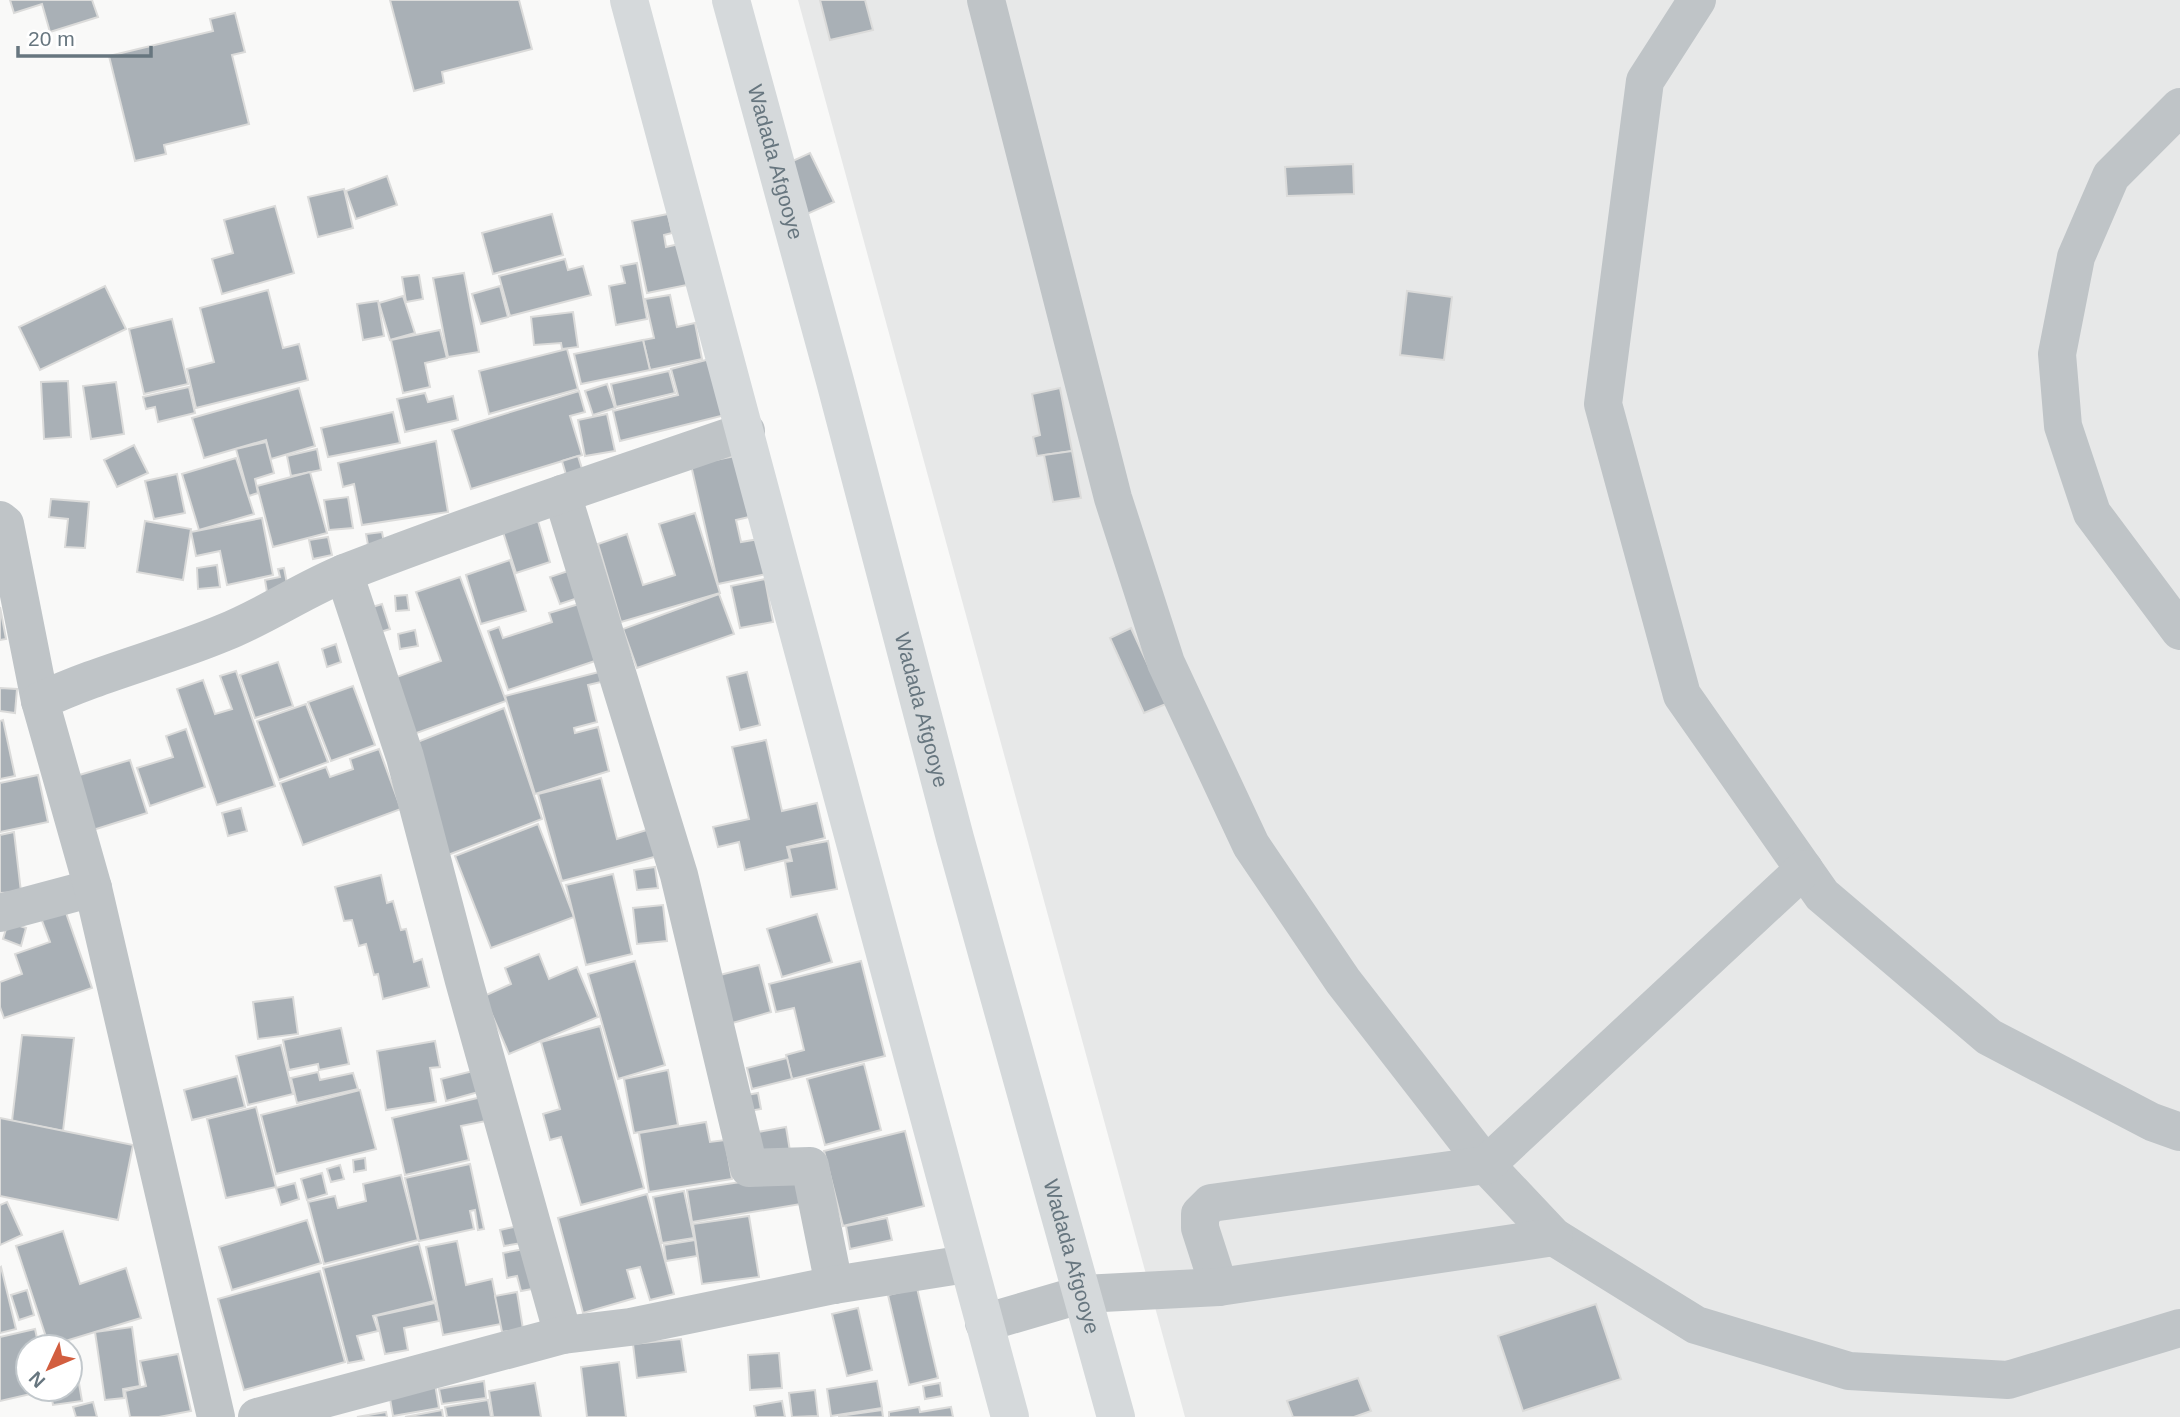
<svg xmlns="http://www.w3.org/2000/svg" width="2180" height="1417" font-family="Helvetica,sans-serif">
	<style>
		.built { fill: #e7e8e8 }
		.building { fill: #a9b0b6; stroke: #dbdbda; stroke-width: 2 }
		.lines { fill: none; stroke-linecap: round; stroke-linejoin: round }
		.minor { stroke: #bfc4c7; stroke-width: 38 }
		.highway { stroke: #d5d9db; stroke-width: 38 }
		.labels { text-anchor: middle; stroke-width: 7; stroke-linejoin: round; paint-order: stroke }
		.street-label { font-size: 21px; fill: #67767f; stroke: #fff }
	</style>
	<rect width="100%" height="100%" fill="#f9f9f8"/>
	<!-- built -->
	<polygon class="built" points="798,0 2180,0 2180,1417 1185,1417"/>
	<!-- building -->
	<g class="building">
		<polygon points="10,0 92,0 98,17 50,32 42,4 14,13"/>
		<polygon points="390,0 519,0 532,49 442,72 444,83 414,91"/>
		<polygon points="820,0 865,0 873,30 830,40"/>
		<polygon points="235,13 245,52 232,55 249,124 164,145 166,154 135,161 109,56 213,31 210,19"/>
		<polygon points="810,153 834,202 807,214 784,165"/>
		<polygon points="1353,164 1354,194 1287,196 1285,167"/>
		<polygon points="387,176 397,205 356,219 346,191"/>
		<polygon points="344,189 353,228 318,237 308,197"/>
		<polygon points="275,206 294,273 222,294 212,259 233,253 224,220"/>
		<polygon points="552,214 563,255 493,274 482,233"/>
		<polygon points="668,214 672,233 664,235 666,247 679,244 687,285 647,293 632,221"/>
		<polygon points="565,259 568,270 583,266 591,295 510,316 499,276"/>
		<polygon points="637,263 647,319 616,325 609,286 625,283 621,266"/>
		<polygon points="464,273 479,352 448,357 433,278"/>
		<polygon points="419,275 423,299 406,302 402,277"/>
		<polygon points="105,286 126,329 40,370 19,327"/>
		<polygon points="500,286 508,317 481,324 472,294"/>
		<polygon points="268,290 283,348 299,344 308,380 196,408 187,369 214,362 200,308"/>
		<polygon points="1407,291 1452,297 1444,360 1400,355"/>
		<polygon points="670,295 677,327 695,323 702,359 650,370 643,340 654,338 645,299"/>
		<polygon points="403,296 415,333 390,340 379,303"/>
		<polygon points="378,301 384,336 363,340 357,304"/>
		<polygon points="573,312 578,347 562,349 561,343 534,345 531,317"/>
		<polygon points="172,319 188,384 144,394 129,329"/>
		<polygon points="440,330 447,358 425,363 430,387 403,393 391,340"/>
		<polygon points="643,340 650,370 581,384 574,354"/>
		<polygon points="567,349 578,389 489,414 479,371"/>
		<polygon points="710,359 725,415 620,441 613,411 678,395 671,369"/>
		<polygon points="669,371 675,393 616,407 611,384"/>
		<polygon points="68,381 71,437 44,439 41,382"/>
		<polygon points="116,382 124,434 91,439 83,386"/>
		<polygon points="607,384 615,408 593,415 585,391"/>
		<polygon points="189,387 195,413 158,422 155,407 146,409 143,397"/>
		<polygon points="299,388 315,446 271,459 266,440 204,458 192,418"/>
		<polygon points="1060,388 1072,451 1037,456 1033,437 1040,435 1032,394"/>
		<polygon points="579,391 585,412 570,416 582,455 471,489 452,430"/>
		<polygon points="425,393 428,402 453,396 458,420 405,432 397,399"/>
		<polygon points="393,412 400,443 328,457 321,428"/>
		<polygon points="607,414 615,451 585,456 578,420"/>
		<polygon points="436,441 448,512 362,525 354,484 343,487 338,463"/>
		<polygon points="266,442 274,473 255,479 258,493 249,496 236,449"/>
		<polygon points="134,445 148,473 117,487 104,460"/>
		<polygon points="317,449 321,470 291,476 287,456"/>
		<polygon points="1072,451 1081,498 1053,502 1044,455"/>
		<polygon points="578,456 583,472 567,478 562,461"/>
		<polygon points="735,456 749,517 736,520 741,542 759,539 766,574 718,584 691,465"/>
		<polygon points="236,458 254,514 199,530 182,474"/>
		<polygon points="310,472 327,533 273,547 257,486"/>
		<polygon points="177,474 185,513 154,519 145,481"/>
		<polygon points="348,497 353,528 329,530 324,500"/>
		<polygon points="51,499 89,502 85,548 65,547 68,519 49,517"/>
		<polygon points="695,513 720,593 621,622 598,544 627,534 643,585 675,575 659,524"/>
		<polygon points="262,518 273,575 227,585 220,551 196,556 191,532"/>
		<polygon points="145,521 191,529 183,580 137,572"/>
		<polygon points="538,521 550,562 516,573 503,532"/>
		<polygon points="382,532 384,543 368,545 366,534"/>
		<polygon points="328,537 332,555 313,559 309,540"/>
		<polygon points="510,560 526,611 481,624 466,575"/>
		<polygon points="217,565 220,587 198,589 197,568"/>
		<polygon points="284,568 289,594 268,598 265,580 280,577 278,569"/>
		<polygon points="568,571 578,598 560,604 550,577"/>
		<polygon points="460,577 506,701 411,735 391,679 441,661 416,592"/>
		<polygon points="765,579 773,622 740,628 731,586"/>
		<polygon points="719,594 734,634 637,668 623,629"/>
		<polygon points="407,595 409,610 396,611 395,596"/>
		<polygon points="382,604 390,629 374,634 366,609"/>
		<polygon points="579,604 595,661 508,690 488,631 499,627 503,638 552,622 549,613"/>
		<polygon points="0,607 6,639 0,640"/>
		<polygon points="1131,628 1166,704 1144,713 1110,638"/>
		<polygon points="415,630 418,646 400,649 398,634"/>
		<polygon points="336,644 341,662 327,667 322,649"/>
		<polygon points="278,662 293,706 255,718 240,675"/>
		<polygon points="236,671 275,786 217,805 177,689 203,680 215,714 232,709 220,676"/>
		<polygon points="599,672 601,682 588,685 597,722 574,728 575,733 598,727 609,771 535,794 505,696"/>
		<polygon points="747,672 760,725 740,730 727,677"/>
		<polygon points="353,686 375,745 331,761 308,702"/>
		<polygon points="0,688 17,689 15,713 0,711"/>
		<polygon points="306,704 328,762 279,780 257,721"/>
		<polygon points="504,708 542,819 448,855 407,746"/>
		<polygon points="3,720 15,776 0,779 0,721"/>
		<polygon points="186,729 205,787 150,806 137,768 173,757 166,736"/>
		<polygon points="766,740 782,811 817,803 825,838 787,847 790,859 745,870 739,842 718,847 713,827 749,819 732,747"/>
		<polygon points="379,749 401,809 303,845 280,783 326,767 330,777 353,769 350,759"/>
		<polygon points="130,760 147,813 93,830 76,776"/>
		<polygon points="38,775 48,822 0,832 0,783"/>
		<polygon points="601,778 617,839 650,829 658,856 562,881 538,794"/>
		<polygon points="241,808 247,831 228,836 222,813"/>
		<polygon points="538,824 574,917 491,948 455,856"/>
		<polygon points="14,832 21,892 0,893 0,835"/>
		<polygon points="828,841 837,889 791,897 785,862 792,861 789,848"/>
		<polygon points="655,867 658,888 637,890 634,870"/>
		<polygon points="613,874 632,954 586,965 566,885"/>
		<polygon points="381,875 387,903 393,901 401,930 406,929 414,962 422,959 429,987 383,999 378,974 374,975 366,944 359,946 352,920 344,921 335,887"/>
		<polygon points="663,905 667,941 637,944 633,908"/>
		<polygon points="65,910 92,988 4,1018 0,1007 0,982 22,974 15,954 50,942 41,918"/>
		<polygon points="817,914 832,962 782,977 767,929"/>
		<polygon points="8,922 26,928 21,946 3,939"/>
		<polygon points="539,954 549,979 577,967 598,1017 509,1054 484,996 511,984 505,968"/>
		<polygon points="635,961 665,1065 618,1079 588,974"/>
		<polygon points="861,961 885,1056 792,1079 786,1055 804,1050 794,1008 776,1012 769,984"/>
		<polygon points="759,965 771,1012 729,1024 716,976"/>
		<polygon points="293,997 298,1034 258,1039 253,1002"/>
		<polygon points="600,1026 644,1188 581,1205 561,1137 550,1140 543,1114 560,1109 541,1042"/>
		<polygon points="341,1028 349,1064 319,1070 318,1064 289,1070 283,1040"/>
		<polygon points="22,1035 74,1038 63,1131 12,1121"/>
		<polygon points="435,1041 440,1067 430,1068 436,1102 386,1110 377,1051"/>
		<polygon points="281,1045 293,1094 248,1105 236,1056"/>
		<polygon points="787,1058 792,1079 752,1089 747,1068"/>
		<polygon points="864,1064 881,1130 825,1145 807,1079"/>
		<polygon points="477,1070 482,1091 446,1101 441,1079"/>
		<polygon points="668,1070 678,1125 634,1133 624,1079"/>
		<polygon points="318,1072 320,1080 353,1073 358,1089 297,1103 291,1078"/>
		<polygon points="237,1076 245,1107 192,1120 184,1090"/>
		<polygon points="360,1090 376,1149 276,1174 261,1115"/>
		<polygon points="758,1093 761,1109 743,1112 741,1096"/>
		<polygon points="486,1096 491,1120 461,1126 469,1160 405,1175 392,1118"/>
		<polygon points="256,1107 276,1187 226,1198 207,1119"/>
		<polygon points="0,1118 133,1145 118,1220 0,1196"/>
		<polygon points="706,1122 710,1142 725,1140 732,1179 649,1192 639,1133"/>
		<polygon points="786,1127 791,1157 757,1163 752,1133"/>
		<polygon points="905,1131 924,1206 843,1226 824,1151"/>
		<polygon points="365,1158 366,1170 354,1172 353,1160"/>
		<polygon points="470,1164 484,1229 478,1230 475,1210 470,1211 474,1229 419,1241 405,1178"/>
		<polygon points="340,1165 344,1179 331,1182 327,1169"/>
		<polygon points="322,1173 327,1194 307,1200 301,1179"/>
		<polygon points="794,1174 801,1204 692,1222 687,1190"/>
		<polygon points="401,1175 418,1240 324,1264 308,1202 335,1196 338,1208 366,1201 363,1184"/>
		<polygon points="295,1183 299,1199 281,1205 276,1188"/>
		<polygon points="684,1191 694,1238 662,1243 653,1197"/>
		<polygon points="647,1194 674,1294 650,1300 640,1267 627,1270 635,1298 583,1313 558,1218"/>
		<polygon points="7,1202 22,1235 0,1245 0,1205"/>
		<polygon points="749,1216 759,1277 702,1284 693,1224"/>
		<polygon points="887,1218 892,1240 850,1249 846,1226"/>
		<polygon points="307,1220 321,1263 232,1290 219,1247"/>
		<polygon points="518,1226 522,1243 504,1246 500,1230"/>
		<polygon points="63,1231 80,1284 126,1268 141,1318 49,1346 16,1246"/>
		<polygon points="695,1240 697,1256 666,1261 664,1245"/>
		<polygon points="457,1241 466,1285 492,1279 501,1324 443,1335 426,1247"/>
		<polygon points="419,1244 434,1301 373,1316 378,1331 357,1336 364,1360 348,1363 323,1268"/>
		<polygon points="524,1249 532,1289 521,1291 517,1276 507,1278 503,1253"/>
		<polygon points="1,1267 16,1329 0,1333 0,1268"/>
		<polygon points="320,1271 345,1362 244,1390 218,1299"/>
		<polygon points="917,1288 938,1378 909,1385 888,1295"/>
		<polygon points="27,1290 34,1315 19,1320 11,1295"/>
		<polygon points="517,1292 523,1329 502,1332 495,1296"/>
		<polygon points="435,1303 439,1321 404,1328 408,1350 385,1354 376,1316"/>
		<polygon points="1596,1304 1621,1379 1523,1411 1498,1336"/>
		<polygon points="858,1308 872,1370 847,1376 832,1314"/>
		<polygon points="132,1327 140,1386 123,1389 124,1398 105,1400 95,1332"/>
		<polygon points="35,1329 39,1347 28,1347 28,1389 48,1390 0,1401 0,1337"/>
		<polygon points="681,1339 686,1372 637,1378 633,1344"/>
		<polygon points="70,1348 73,1348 82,1401 53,1405 50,1389 70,1389"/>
		<polygon points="779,1353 782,1388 750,1390 748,1355"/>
		<polygon points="178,1354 191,1411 159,1417 130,1417 125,1391 146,1386 140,1361"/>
		<polygon points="619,1362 626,1417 587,1417 581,1367"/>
		<polygon points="1358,1378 1371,1411 1354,1417 1293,1417 1287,1401"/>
		<polygon points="484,1381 486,1398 442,1404 439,1389"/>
		<polygon points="877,1381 882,1408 831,1416 827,1389"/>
		<polygon points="535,1383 541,1417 493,1417 489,1391"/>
		<polygon points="940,1383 942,1396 925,1399 923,1386"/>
		<polygon points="435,1384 439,1408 393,1416 389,1393"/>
		<polygon points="815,1390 818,1416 792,1417 789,1393"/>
		<polygon points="488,1400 491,1417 447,1417 445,1407"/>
		<polygon points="782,1401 785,1417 756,1417 754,1406"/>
		<polygon points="93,1402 97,1417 76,1417 73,1407"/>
		<polygon points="919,1407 920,1412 951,1407 953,1417 889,1417 889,1412"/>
		<polygon points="442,1410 443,1417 405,1417"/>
		<polygon points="882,1410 883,1417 839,1417 839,1416"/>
		<polygon points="386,1412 387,1417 357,1417"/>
	</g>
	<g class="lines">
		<!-- minor -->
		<g class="minor">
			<polyline points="986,0 1113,498 1166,663 1251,845 1343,981 1486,1165 1554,1237 1696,1325 1849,1371 2008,1380 2180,1328"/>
			<polyline points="1697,0 1645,81 1603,404 1682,695 1822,895 1989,1037 2152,1122 2180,1132"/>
			<polyline points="2180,107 2111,176 2076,257 2057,354 2063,426 2092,513 2180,631"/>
			<polyline points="562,494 679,875 749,1168 810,1166 834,1285"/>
			<polyline points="0,520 5,524 40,701"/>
			<polyline points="344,573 405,757 464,981 563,1335"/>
			<polyline points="0,913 93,888"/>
			<polyline points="1219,1287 1200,1228 1200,1214 1211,1203 1486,1165 1804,869"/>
			<polyline points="984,1323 1083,1294 1219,1287 1554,1237"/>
			<path d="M216 1417 93 888 40 701C99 673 163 658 223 633 266 616 304 589 347 572 478 521 613 477 746 431"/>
			<polyline points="257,1417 563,1335 630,1327 834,1285 966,1264"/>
		</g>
		<!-- highway -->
		<g class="highway">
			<path d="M629 0C757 472 879 946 1010 1417"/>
			<path id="s1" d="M731 0 835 381 955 838 1116 1417"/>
		</g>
	</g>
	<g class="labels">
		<!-- street labels -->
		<g class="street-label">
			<text dy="7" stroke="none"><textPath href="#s1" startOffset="168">Wadada Afgooye</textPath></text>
			<text dy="7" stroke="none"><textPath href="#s1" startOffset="735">Wadada Afgooye</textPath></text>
			<text dy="7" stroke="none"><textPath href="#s1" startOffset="1302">Wadada Afgooye</textPath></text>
		</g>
	</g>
	<!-- north arrow -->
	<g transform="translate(49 1368) rotate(226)"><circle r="33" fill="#ffffff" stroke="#c2c8cc" stroke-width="2"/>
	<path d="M0-5L12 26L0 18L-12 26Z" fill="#d25e3f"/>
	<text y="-10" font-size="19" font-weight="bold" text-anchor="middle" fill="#67767f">N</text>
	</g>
	<!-- scale -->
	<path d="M18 46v10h133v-10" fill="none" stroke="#67767f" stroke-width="3.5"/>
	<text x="28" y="46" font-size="21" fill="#67767f" stroke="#ffffff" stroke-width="5" paint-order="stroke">20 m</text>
</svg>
